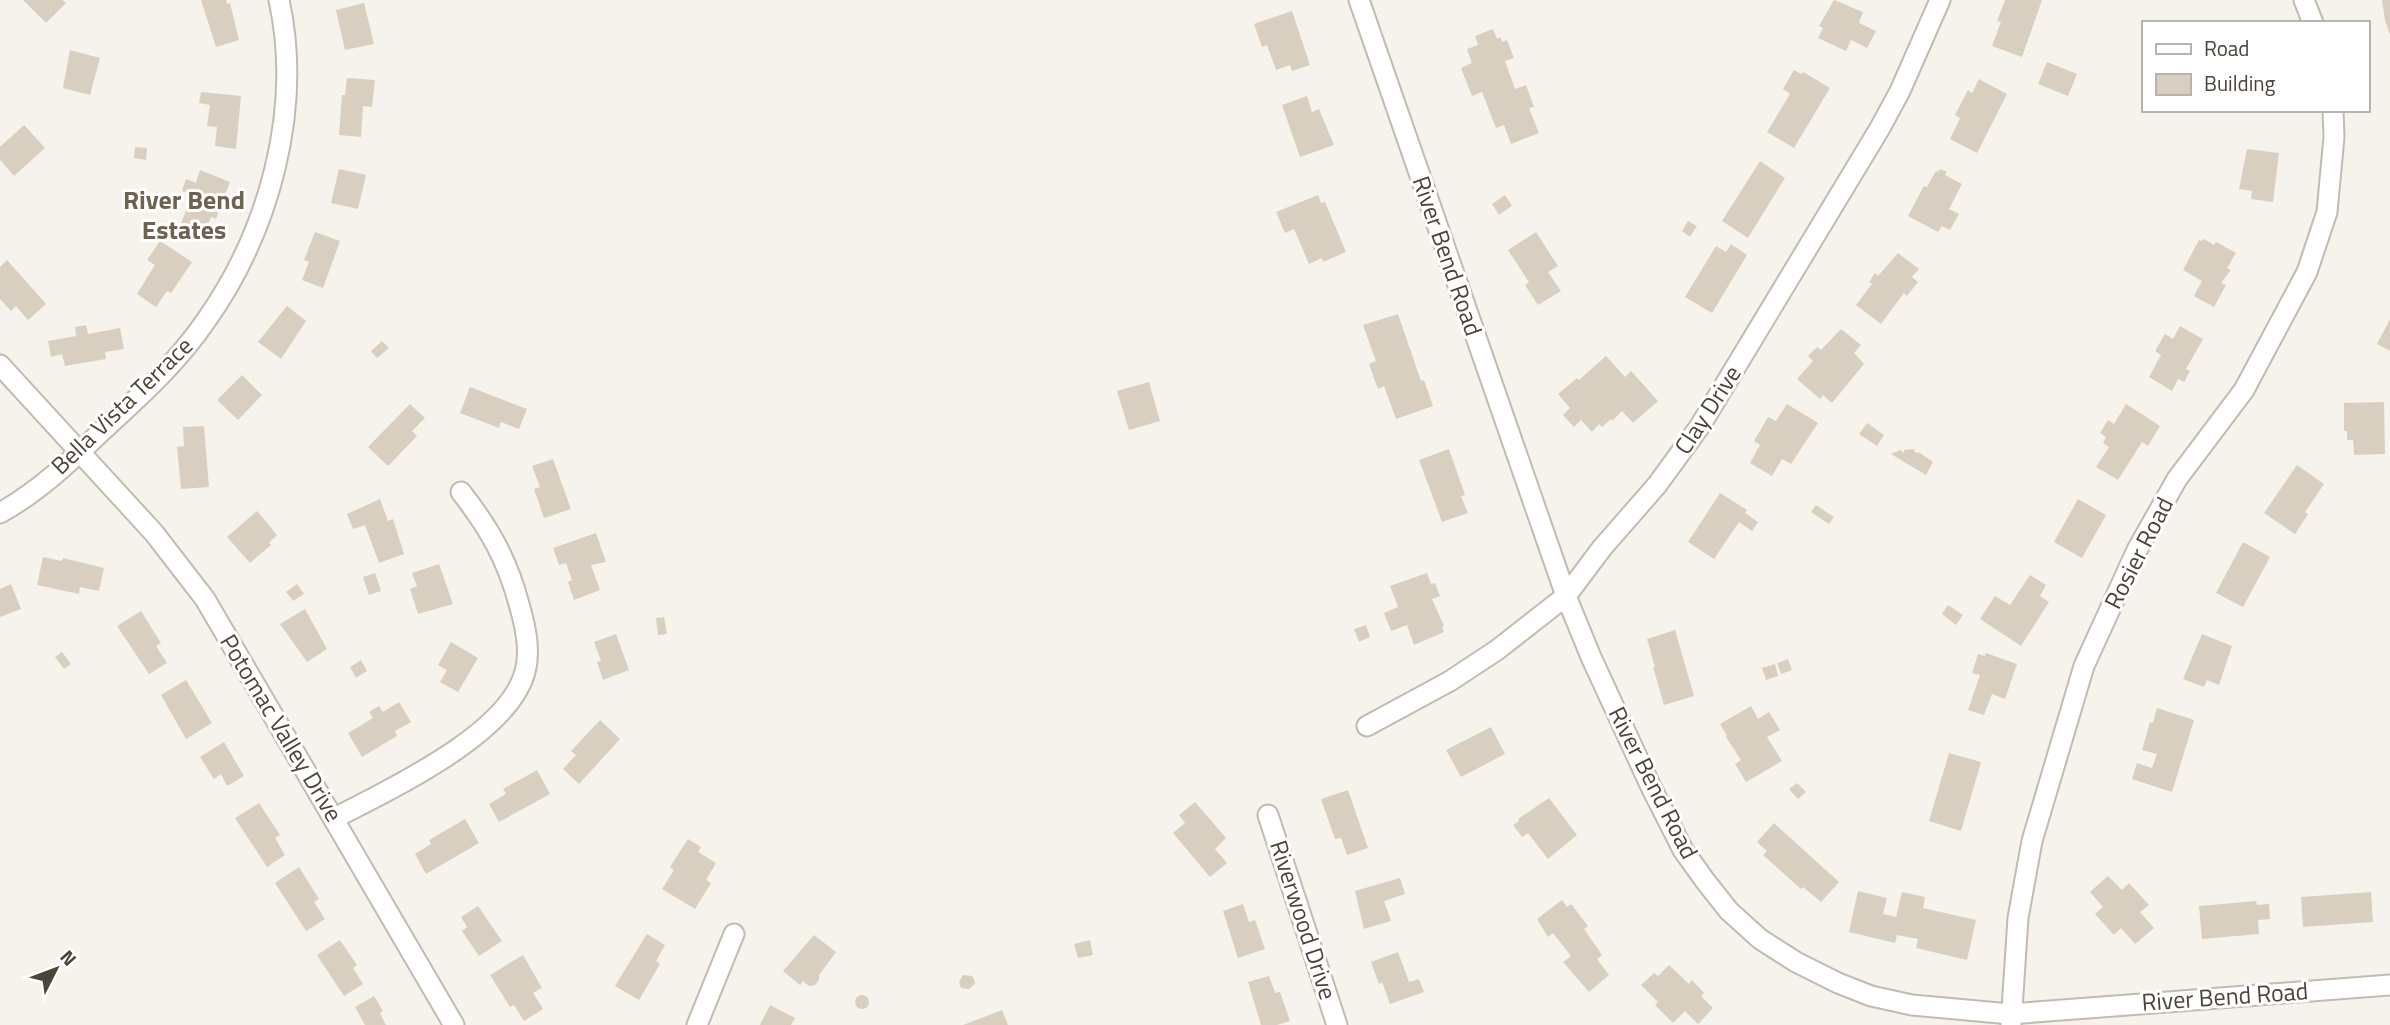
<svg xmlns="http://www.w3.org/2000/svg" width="2390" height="1025" font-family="'Titillium Web',sans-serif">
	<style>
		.building { fill: #d8cfc1 }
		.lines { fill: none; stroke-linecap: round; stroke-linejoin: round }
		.street-casing { stroke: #c2bbae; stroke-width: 23 }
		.street { stroke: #fff; stroke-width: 19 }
		.labels { text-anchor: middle; stroke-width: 6; stroke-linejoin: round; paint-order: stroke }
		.street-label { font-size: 24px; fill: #4b4439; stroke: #fff }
		.neighbourhood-label { font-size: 26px; font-weight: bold; fill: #6e6250; stroke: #fff }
	</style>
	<rect width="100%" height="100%" fill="#f6f3ec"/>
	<!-- building -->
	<g class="building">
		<polygon points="23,0 63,0 66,3 46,23"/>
		<polygon points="201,0 226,0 227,4 230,3 239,40 216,47"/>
		<polygon points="1834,0 1863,12 1859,23 1876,31 1867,48 1851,40 1846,51 1818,38 1823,28 1819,26"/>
		<polygon points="2005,0 2042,0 2022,57 1992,46 2001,22 1997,21"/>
		<polygon points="2382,0 2390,0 2390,35 2385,20"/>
		<polygon points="364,3 374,44 345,50 336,10"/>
		<polygon points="1292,11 1310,65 1292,71 1290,65 1276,70 1267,45 1262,47 1254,24"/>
		<polygon points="1493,29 1497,39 1500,37 1502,42 1507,40 1514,58 1505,61 1515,89 1526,85 1534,107 1529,108 1539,133 1511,144 1504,125 1496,128 1482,92 1472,96 1461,68 1472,63 1467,49 1478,45 1475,36"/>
		<polygon points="70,50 100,58 90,95 63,88"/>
		<polygon points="2047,62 2077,74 2068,96 2038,84"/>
		<polygon points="1794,70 1801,74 1803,72 1830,88 1794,148 1767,132 1790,94 1783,89"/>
		<polygon points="347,78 375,80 372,107 363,106 361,137 339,135 342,95 345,95"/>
		<polygon points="1979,79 2007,94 1977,153 1950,139 1960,118 1955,115 1968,90 1972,93"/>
		<polygon points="201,92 241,96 236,149 215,146 217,127 207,126 210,105 199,103"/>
		<polygon points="1307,96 1312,112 1319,109 1334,145 1300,157 1282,105"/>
		<polygon points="24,125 45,148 14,176 0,160 0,147"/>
		<polygon points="135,147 147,148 146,160 134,158"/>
		<polygon points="2247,149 2279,153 2273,202 2251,199 2252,191 2239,189"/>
		<polygon points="1760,161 1785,178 1748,238 1722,221"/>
		<polygon points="339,169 366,175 358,209 331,203"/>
		<polygon points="1940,169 1947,172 1945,175 1962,184 1949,209 1959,214 1950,230 1942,226 1938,232 1908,216 1924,186 1927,187 1936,171 1938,172"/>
		<polygon points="200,170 230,182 216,219 211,217 204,235 180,226 192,195 182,191 186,179 196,183"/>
		<polygon points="1318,195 1321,203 1325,202 1346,252 1323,262 1322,258 1309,264 1294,229 1285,233 1276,212"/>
		<polygon points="1505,195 1512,206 1499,215 1492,204"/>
		<polygon points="1688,221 1697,226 1690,237 1682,231"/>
		<polygon points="315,232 340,241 323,288 302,280 309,262 304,260"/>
		<polygon points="1536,232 1558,266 1548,272 1561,291 1538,305 1525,285 1529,282 1508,250"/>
		<polygon points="2204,239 2214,245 2216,242 2236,253 2227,268 2231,270 2221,283 2226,285 2214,307 2194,296 2202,281 2183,270 2199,240 2202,241"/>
		<polygon points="160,241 192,262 171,293 167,291 156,307 137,294 155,265 147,260"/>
		<polygon points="1731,244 1747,255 1712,313 1685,297 1716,246 1726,252"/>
		<polygon points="1898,253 1919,269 1912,277 1918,282 1907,296 1904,293 1881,324 1856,305 1872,284 1869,282 1875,273 1878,276"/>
		<polygon points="7,260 46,304 28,320 16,306 11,311 0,299 0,267"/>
		<polygon points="287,306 306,321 281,359 258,342"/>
		<polygon points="1398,314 1421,381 1424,380 1433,406 1396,419 1384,386 1378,389 1369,364 1376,361 1363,325"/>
		<polygon points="2390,319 2390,351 2377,344"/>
		<polygon points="86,325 88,334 120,328 124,349 105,352 106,359 65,366 62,354 51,357 48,341 76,336 75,327"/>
		<polygon points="2180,326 2203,339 2186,369 2190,371 2184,382 2178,379 2172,391 2149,377 2161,355 2155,351 2165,334 2173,339"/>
		<polygon points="1841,329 1861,345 1854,353 1864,364 1832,403 1823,395 1820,399 1797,379 1813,361 1808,356 1817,347 1821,350"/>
		<polygon points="382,341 389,348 377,358 371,351"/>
		<polygon points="1606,356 1625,377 1631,371 1658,401 1633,423 1622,411 1612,421 1611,419 1602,427 1599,424 1592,432 1581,420 1574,427 1563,415 1570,408 1558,394 1577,378 1579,380"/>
		<polygon points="242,375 262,395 238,420 217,400"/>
		<polygon points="1149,382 1160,421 1129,430 1117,391"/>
		<polygon points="470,387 527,409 519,429 501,422 499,428 460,413"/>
		<polygon points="2384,402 2385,454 2354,455 2353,440 2347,440 2347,431 2344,431 2344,403"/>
		<polygon points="410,404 425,418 412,431 417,436 388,466 368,447"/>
		<polygon points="1787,404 1818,423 1791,464 1782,459 1772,476 1750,463 1760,445 1754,441 1768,417 1776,421"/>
		<polygon points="2126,404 2160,426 2148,446 2142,442 2118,480 2096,467 2109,447 2103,443 2106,437 2100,433 2108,420 2114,424"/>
		<polygon points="1867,423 1884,435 1877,446 1859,434"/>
		<polygon points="204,426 209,487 181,489 177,447 184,446 183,427"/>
		<polygon points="1449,449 1465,495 1461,496 1468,513 1442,522 1419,460"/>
		<polygon points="1915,449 1914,452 1920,453 1933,462 1926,475 1891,454 1900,450 1904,453 1904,450"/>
		<polygon points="553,459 571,509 544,518 534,489 540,487 532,466"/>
		<polygon points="2297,465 2324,484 2305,512 2308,514 2295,534 2264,513"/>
		<polygon points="1720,493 1747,510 1745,513 1758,522 1752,531 1739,522 1714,559 1688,542"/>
		<polygon points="380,499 388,521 393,519 404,554 379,563 365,525 353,529 347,514"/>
		<polygon points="2078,499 2106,515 2082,558 2054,542"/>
		<polygon points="1816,505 1834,517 1829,524 1811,512"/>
		<polygon points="257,511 277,535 269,543 271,545 250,563 227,537"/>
		<polygon points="596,533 606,562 591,565 600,590 574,600 568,582 572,580 566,563 559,565 553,548"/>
		<polygon points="2243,542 2270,557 2243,607 2216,593"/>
		<polygon points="43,557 62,561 63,558 104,568 99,591 80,587 79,594 37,585"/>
		<polygon points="439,564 453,604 418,614 410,589 417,586 412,573"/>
		<polygon points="375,573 381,591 369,595 363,577"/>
		<polygon points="1427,573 1431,584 1435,583 1440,596 1432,599 1444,626 1442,627 1444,632 1414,645 1407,625 1391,631 1384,613 1398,607 1390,586"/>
		<polygon points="2030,575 2046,585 2040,596 2049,602 2021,646 1980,619 1995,596 2010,605"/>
		<polygon points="11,584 21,609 0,617 0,589"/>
		<polygon points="297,584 304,594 293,601 286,592"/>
		<polygon points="1948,605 1963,615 1956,625 1942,614"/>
		<polygon points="305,609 327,649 307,662 280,624"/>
		<polygon points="141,611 161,643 156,646 167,663 149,674 117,626"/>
		<polygon points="664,617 667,634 658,635 656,618"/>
		<polygon points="1366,625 1370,637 1359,642 1354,629"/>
		<polygon points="1675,630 1694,696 1664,705 1653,667 1655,667 1647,639"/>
		<polygon points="616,634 629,670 603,680 597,662 601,661 594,642"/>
		<polygon points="2202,634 2232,646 2219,685 2207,680 2204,687 2183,679"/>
		<polygon points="451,642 478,658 458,692 440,682 447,670 438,665"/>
		<polygon points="62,652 71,664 64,669 55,657"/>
		<polygon points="1986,653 2017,664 2005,699 1992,694 1984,715 1968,710 1980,675 1972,673 1978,654 1985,656"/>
		<polygon points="1788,659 1792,670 1781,674 1777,663"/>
		<polygon points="361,660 367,671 356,678 350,667"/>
		<polygon points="1775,664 1778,676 1766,680 1762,668"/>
		<polygon points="186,680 212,723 186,739 161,695"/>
		<polygon points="399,702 411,722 395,731 397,736 362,757 348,733 373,718 369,712 379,706 383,712"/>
		<polygon points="1751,706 1758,719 1769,712 1780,730 1767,737 1782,761 1746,782 1735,764 1741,760 1726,737 1727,736 1720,724"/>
		<polygon points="2157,708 2194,720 2172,792 2132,779 2137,763 2152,768 2157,754 2142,750 2150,722 2153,723"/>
		<polygon points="600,720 620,739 579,784 563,769 576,755 571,751"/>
		<polygon points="1491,727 1505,754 1461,777 1446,750"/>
		<polygon points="224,742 244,776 227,786 221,774 214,779 200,757"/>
		<polygon points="1949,753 1981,762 1961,831 1929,821"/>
		<polygon points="537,770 550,794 499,822 489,804 506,794 503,789"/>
		<polygon points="1797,783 1806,792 1798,799 1789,789"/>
		<polygon points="1348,790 1368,848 1347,855 1341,838 1335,839 1321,799"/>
		<polygon points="1549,798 1577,835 1548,859 1528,833 1522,837 1513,825 1519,821 1518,819"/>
		<polygon points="1195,802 1226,838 1215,849 1227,863 1210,877 1173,833 1185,823 1179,815"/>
		<polygon points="259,803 280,835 275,838 285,855 267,867 235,818"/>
		<polygon points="465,819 479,843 426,874 415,854 431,844 429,840"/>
		<polygon points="1774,823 1839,882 1821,902 1803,887 1801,889 1763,855 1767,851 1757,842"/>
		<polygon points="688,839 701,847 698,852 716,863 706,880 711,883 695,909 662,889 674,870 670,867"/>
		<polygon points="299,867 319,899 314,902 325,919 306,931 275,883"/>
		<polygon points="2108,876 2122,890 2129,883 2149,905 2140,912 2154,928 2135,944 2121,928 2114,935 2095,914 2103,907 2090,892"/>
		<polygon points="1400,878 1405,894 1384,901 1391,921 1364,929 1355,891"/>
		<polygon points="1858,891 1887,898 1883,914 1896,917 1902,892 1925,897 1923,908 1976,920 1967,960 1916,948 1918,939 1897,935 1895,943 1849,932"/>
		<polygon points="2371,892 2373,922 2303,927 2301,897"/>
		<polygon points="1562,900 1567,907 1571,904 1588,926 1584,929 1602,955 1597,959 1609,975 1589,992 1563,962 1571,956 1553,933 1548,937 1537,919"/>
		<polygon points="2256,901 2257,905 2269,904 2270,919 2258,920 2259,934 2202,939 2199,906"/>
		<polygon points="1243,904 1249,922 1255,920 1265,949 1238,958 1223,911"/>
		<polygon points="478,906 502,941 479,956 462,931 467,927 461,917"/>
		<polygon points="647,934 665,945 656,961 660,964 639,1000 615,986"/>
		<polygon points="814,935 836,952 819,975 819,980 815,985 809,986 803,981 800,985 783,971"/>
		<polygon points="340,940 357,965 353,968 363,984 344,996 317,955"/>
		<polygon points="1090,940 1093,955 1078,958 1074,944"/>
		<polygon points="1398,952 1409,982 1419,979 1424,992 1390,1004 1382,982 1379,984 1371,962"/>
		<polygon points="523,955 542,988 533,993 543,1009 524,1021 514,1005 510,1007 490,975"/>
		<polygon points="1669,965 1689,984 1692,980 1704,993 1701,996 1713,1008 1698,1024 1685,1011 1673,1023 1655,1005 1658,1002 1641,985 1654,973 1658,976"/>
		<polygon points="963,975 972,976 974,979 975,984 969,989 961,988 959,982"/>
		<polygon points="1269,976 1275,993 1280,992 1290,1021 1277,1025 1261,1025 1248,982"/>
		<circle cx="862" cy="1002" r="7"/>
		<polygon points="374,996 383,1011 380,1013 386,1025 365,1025 355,1007"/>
		<polygon points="770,1005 795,1018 791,1025 760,1025"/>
		<polygon points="1002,1010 1008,1025 963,1025 984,1017"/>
	</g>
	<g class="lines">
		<!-- street casing -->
		<g class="street-casing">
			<g id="street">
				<polyline points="1359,0 1566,596 1591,657 1651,787 1683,850 1706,882 1729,911 1760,939 1796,962 1838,983 1871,996 1912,1005 2010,1014 2390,985"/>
				<polyline points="2304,0 2313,23"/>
				<polyline points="0,365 154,533 205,599 454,1025"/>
				<path d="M0 513C38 492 72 460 103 430 139 397 177 363 205 322 269 232 303 110 279 0"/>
				<polyline points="1367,726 1450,681 1497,650 1566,596 1602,548 1657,485 1700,426 1880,128 1900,91 1940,0"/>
				<polyline points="1268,815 1337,1025"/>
				<path d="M335 818C390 789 508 735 525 672 531 650 525 625 519 604 507 559 489 528 461 492"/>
				<polyline points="2011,1024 2018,918 2032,841 2084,666 2137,550 2177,479 2244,390 2307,272 2327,212 2334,137 2333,110"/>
				<polyline points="697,1025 734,934"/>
			</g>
		</g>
		<!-- street -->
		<use href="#street" class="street"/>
	</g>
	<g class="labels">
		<!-- street labels -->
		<g class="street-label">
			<text transform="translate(1447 256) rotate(71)" y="8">River Bend Road</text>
			<text transform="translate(122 406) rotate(-44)" y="8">Bella Vista Terrace</text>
			<text transform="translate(1708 410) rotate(-57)" y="8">Clay Drive</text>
			<text transform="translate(2139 553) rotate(-63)" y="8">Rosier Road</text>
			<text transform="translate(281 728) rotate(59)" y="8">Potomac Valley Drive</text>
			<text transform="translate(1653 783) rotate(63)" y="8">River Bend Road</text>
			<text transform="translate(1303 920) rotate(72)" y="8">Riverwood Drive</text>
			<text transform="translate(2225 997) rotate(-4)" y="8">River Bend Road</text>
		</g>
		<!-- neighbourhood labels -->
		<g class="neighbourhood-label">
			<text x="184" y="209">River Bend<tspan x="184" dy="30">Estates</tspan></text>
		</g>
	</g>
	<!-- legend -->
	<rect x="2142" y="21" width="228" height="91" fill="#ffffff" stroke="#b7b4b0" stroke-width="2"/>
	<rect x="2156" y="44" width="35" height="10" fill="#ffffff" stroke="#b7b4b0" stroke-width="2"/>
	<text x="2204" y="56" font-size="21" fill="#4b4439">Road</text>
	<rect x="2156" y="74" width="35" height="21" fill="#d8cfc1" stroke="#b7b4b0" stroke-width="2"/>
	<text x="2204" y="91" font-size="21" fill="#4b4439">Building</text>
	<!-- north arrow -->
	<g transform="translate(56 969) rotate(48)" stroke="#ffffff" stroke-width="5" paint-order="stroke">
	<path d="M0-5L12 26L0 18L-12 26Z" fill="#4b4439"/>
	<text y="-10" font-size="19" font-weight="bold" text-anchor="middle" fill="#4b4439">N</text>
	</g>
</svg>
